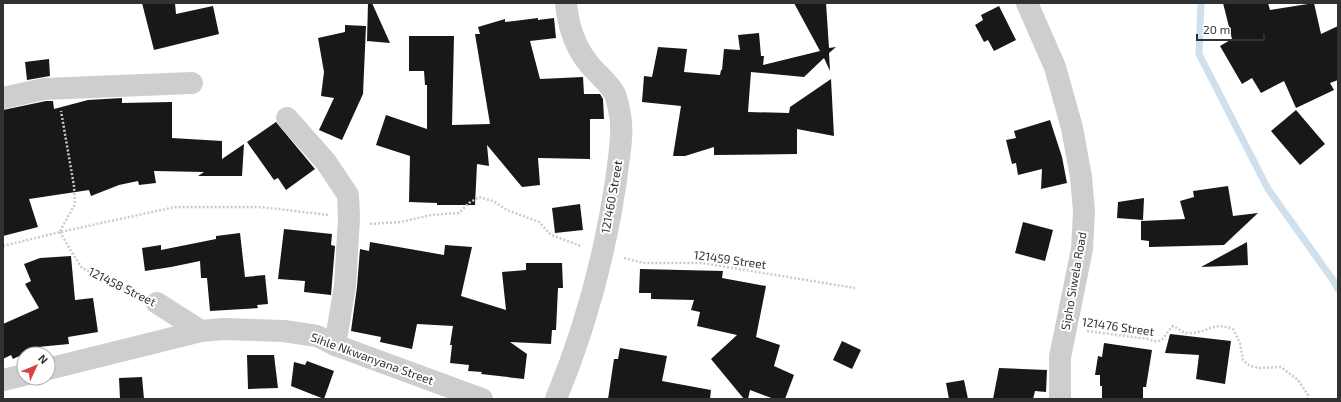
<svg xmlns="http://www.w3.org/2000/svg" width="1341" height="402" font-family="'Exo 2',sans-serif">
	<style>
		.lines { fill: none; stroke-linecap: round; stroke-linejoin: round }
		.stream { stroke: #cfdfeb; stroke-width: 7 }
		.building { fill: #181818 }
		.path { stroke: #cbcbcb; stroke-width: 2.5; stroke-dasharray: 2 2; stroke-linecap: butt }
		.minor { stroke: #cecece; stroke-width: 22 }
		.labels { text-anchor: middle; stroke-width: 4; stroke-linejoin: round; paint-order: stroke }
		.street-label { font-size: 12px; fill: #313131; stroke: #fff }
	</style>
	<rect width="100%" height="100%" fill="#fff"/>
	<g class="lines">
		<!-- stream -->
		<polyline class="stream" points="1201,3 1199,54 1268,189 1333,280 1338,289"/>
	</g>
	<!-- building -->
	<g class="building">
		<polygon points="142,3 175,3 176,14 213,6 219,34 154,50"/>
		<polygon points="368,3 372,3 390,43 367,41"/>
		<polygon points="794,3 826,3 829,48 836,47 829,53 830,71 824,58 804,77 751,72 748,112 789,113 790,107 831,79 834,136 797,129 797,154 714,155 714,147 685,156 673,156 681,106 642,102 644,76 652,77 658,47 687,49 684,72 720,75 721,70 722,70 724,49 740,50 738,35 759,33 761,56 764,56 763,65 820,51"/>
		<polygon points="1223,3 1268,3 1270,10 1314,3 1321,34 1338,26 1338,80 1330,83 1334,90 1296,108 1284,81 1261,93 1252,78 1242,84 1220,46 1232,39"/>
		<polygon points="999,6 1016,40 994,51 988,40 984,42 975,25 983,20 981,15"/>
		<polygon points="538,18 538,20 554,18 556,38 530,41 540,79 583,77 584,94 600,94 603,99 604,119 590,119 590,159 538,158 540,185 522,187 487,145 489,166 477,164 475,205 437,205 437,203 409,202 410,156 376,145 386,115 427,129 427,85 425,85 424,71 409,71 409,36 454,36 452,125 490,124 475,34 480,34 478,27 505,19 505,22"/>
		<polygon points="345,25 366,26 363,94 342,140 319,130 334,98 321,96 324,72 318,38 345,32"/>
		<polygon points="49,59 50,76 27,80 25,62"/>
		<polygon points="122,98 122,103 172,102 172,138 222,141 222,159 244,144 242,176 198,176 204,172 154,171 156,183 139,185 138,181 119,185 91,196 89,190 29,199 38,227 3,236 3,110 46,101 53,101 54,109 88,100"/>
		<polygon points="1296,110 1325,144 1300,165 1271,131"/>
		<polygon points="1050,120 1062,157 1067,183 1041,189 1042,169 1018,175 1016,163 1012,164 1006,140 1016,138 1014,131"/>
		<polygon points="276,122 315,169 286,190 278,178 274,180 247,142"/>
		<polygon points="1228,186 1233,216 1258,213 1224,245 1149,247 1149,241 1141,240 1141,221 1185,219 1180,201 1194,197 1193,191"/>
		<polygon points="1144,198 1143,220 1117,218 1118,202"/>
		<polygon points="580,204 583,230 555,233 552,208"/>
		<polygon points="1023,222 1053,230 1045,261 1015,253"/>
		<polygon points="284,229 332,234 331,245 335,246 331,295 304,292 305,281 278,279"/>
		<polygon points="240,233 245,277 265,275 268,304 257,305 258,308 210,311 207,278 201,278 200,261 171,267 145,271 142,248 161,245 161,250 216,239 216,236"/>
		<polygon points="370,242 444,255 445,245 472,247 461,296 506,310 502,272 526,270 526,263 562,263 563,288 558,288 556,330 552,330 551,344 510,342 527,354 524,379 481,374 482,372 468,371 469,365 450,363 452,345 450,345 453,326 417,324 412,349 380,342 381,337 351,331 357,287 360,249 369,251"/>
		<polygon points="1247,242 1248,265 1201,267"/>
		<polygon points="71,256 75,300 93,298 98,332 68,337 69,344 38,347 13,359 11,355 3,359 3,324 39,308 25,284 31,281 24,264 40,258"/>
		<polygon points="640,269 723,271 722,278 766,286 756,337 780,345 774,366 794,375 785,399 774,399 750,390 748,399 744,399 711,359 737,335 697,326 700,312 691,310 694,300 651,299 651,293 639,293"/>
		<polygon points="1170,334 1231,341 1225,384 1196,379 1199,355 1165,353"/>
		<polygon points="842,341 861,350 852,369 833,360"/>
		<polygon points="1104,343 1152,350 1146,387 1143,387 1143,399 1102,399 1102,386 1100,386 1100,375 1095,375 1098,356 1102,357"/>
		<polygon points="620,348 667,356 662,381 711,390 710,399 608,399 614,359 618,359"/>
		<polygon points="247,355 274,355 278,388 248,389"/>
		<polygon points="307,361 334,371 324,399 291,386 294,362 305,365"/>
		<polygon points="999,368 1047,370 1046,392 1035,391 1033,399 993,399"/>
		<polygon points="142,377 144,399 120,399 119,378"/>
		<polygon points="964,380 968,399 949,399 946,383"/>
	</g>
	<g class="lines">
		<!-- path -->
		<g class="path">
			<polyline points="370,224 401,222 431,215 459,213 469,203 479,197 493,201 507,210 539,222 551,235 581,246"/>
			<polyline points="60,231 75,204 74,186 61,111"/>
			<polyline points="60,232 71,251 82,268 137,294"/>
			<polyline points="3,246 60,232 175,207 261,207 328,215"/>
			<polyline points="624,258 644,263 702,263 855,288"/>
			<path d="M1087 331 1148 339C1164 346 1163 335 1173 326 1179 328 1182 334 1190 333 1209 333 1211 321 1233 329L1240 343 1243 360 1250 366 1260 368 1281 367 1298 380 1308 395 1307 399"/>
		</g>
		<!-- minor -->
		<g class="minor">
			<polyline points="1027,3 1055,67 1072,128 1081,177 1084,212 1082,249 1060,357 1060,399"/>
			<polyline points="3,98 44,89 192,83"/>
			<polyline points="287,118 326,162 348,195 349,218 345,286 335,345"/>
			<polyline points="157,303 201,331"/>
			<polyline points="48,369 201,331 223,329 284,331 317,336 335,345 482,399"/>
			<polyline points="3,380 24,375"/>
			<path d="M556 399C585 329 605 255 616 181 618 161 624 134 620 115 619 108 617 100 615 94 609 83 597 74 589 64 575 47 568 25 566 3"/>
		</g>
	</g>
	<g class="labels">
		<!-- street labels -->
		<g class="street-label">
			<text transform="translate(612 197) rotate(-80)" y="4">121460 Street</text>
			<text transform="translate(730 260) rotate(8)" y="4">121459 Street</text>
			<text transform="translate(1074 281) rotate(-80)" y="4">Sipho Siwela Road</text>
			<text transform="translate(122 287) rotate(26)" y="4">121458 Street</text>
			<text transform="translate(1118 327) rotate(8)" y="4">121476 Street</text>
			<text transform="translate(372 359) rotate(20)" y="4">Sihle Nkwanyana Street</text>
		</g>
	</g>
	<!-- border -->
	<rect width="1341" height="402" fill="none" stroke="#313131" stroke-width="8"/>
	<!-- north arrow -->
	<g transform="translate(36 366) rotate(46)"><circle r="19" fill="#ffffff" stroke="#adadad"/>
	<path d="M0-3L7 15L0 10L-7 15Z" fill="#d84349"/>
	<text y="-6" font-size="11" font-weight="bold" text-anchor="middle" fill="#313131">N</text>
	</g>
	<!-- scale -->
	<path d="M1197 34v6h67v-6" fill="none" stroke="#313131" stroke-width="2"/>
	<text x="1203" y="34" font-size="12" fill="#313131" stroke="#ffffff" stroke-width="3" paint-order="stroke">20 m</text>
</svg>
